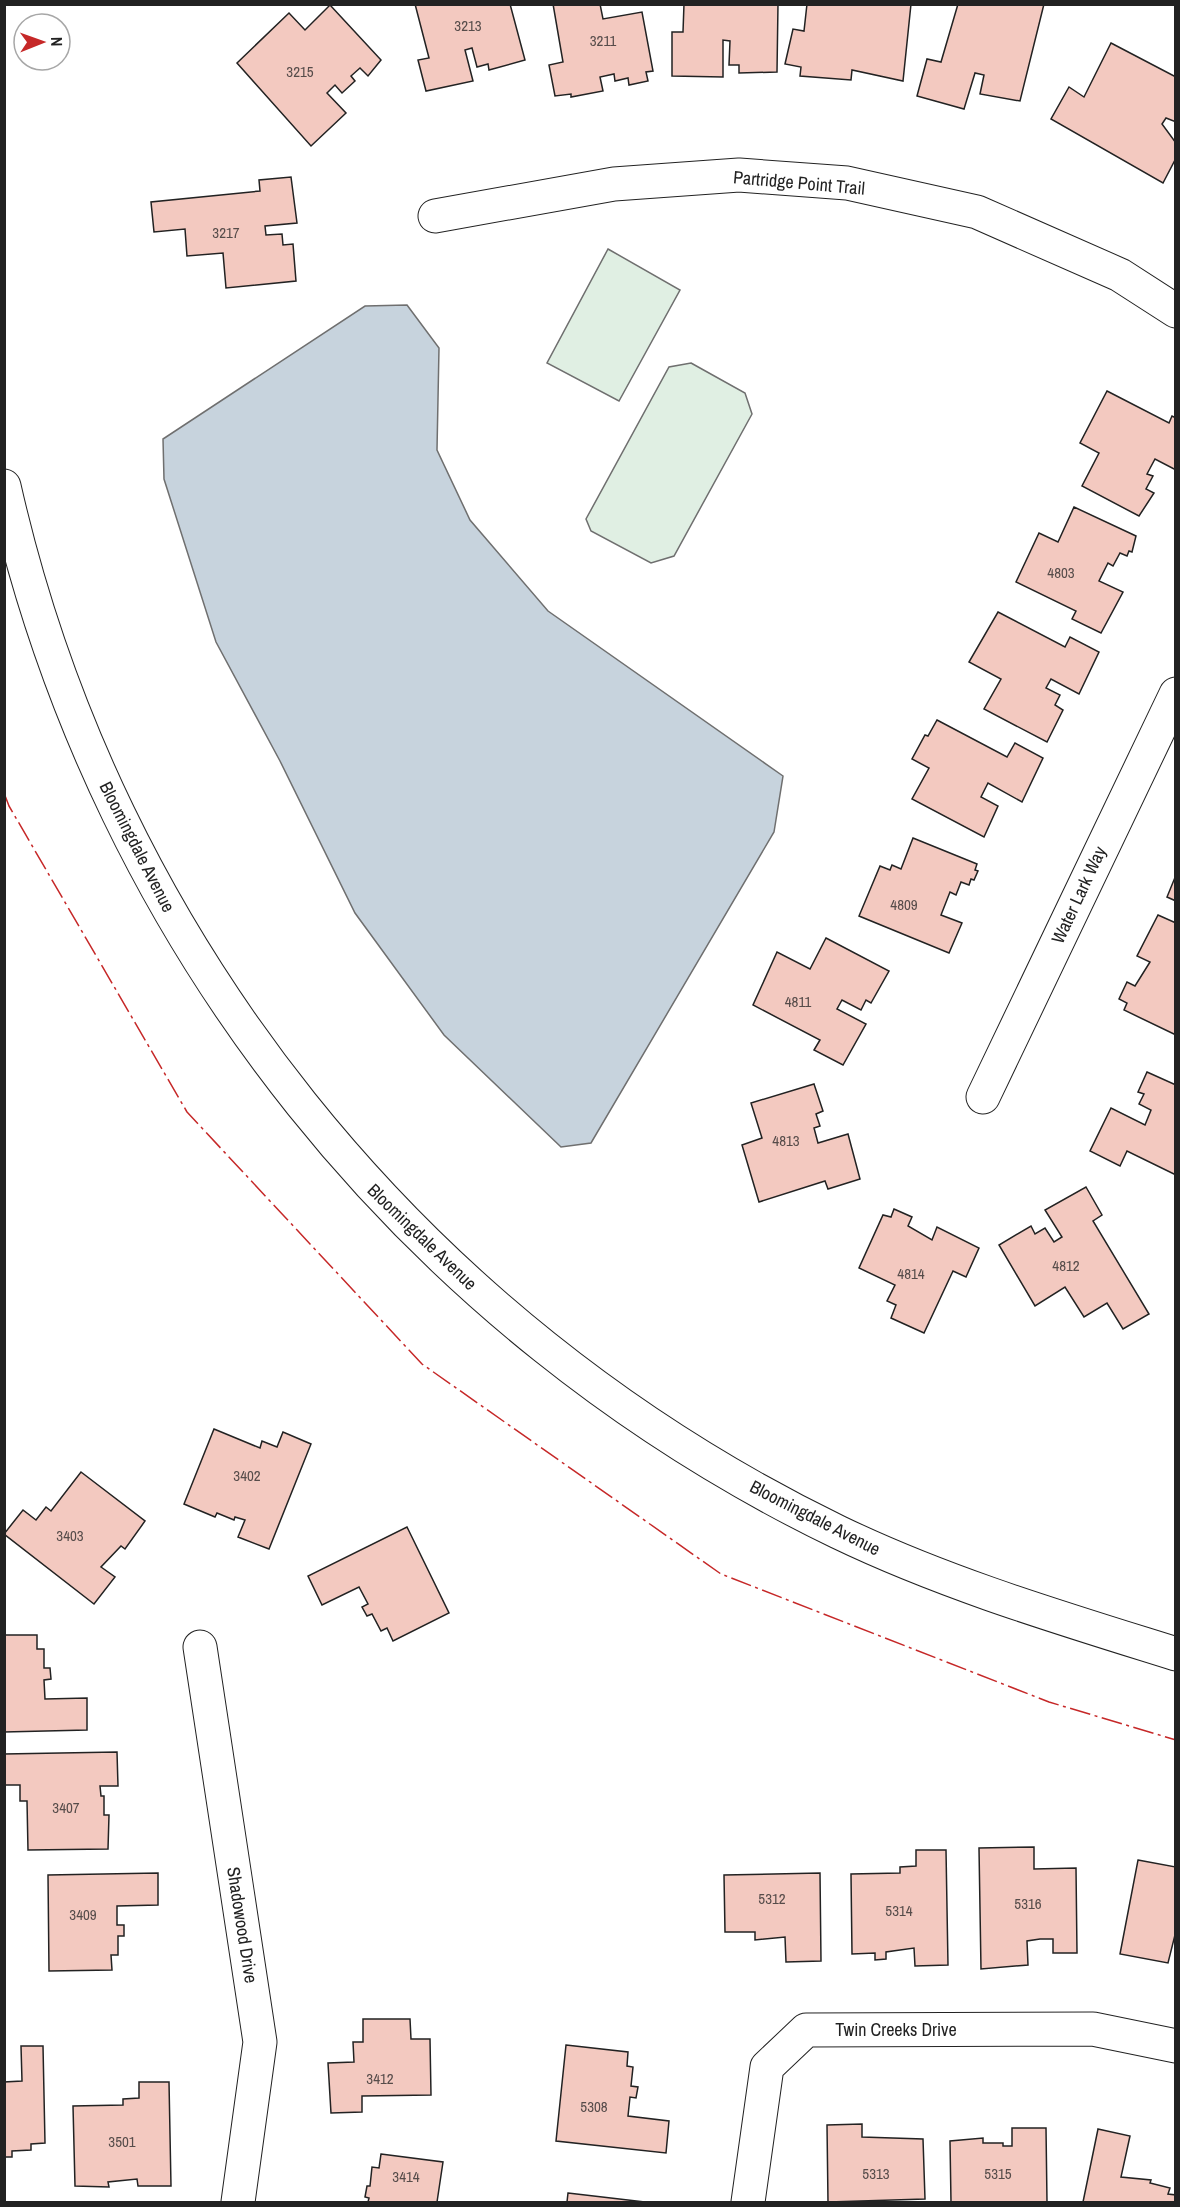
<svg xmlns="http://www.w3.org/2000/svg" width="1180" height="2207" font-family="'Archivo Narrow',sans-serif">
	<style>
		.green { fill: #e0efe3; stroke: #6f6f6f; stroke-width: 1.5 }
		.water { fill: #c7d3dd; stroke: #6f6f6f; stroke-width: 1.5 }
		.building { fill: #f3c9c0; stroke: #222; stroke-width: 1.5 }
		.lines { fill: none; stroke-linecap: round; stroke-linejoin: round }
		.minor-casing { stroke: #222; stroke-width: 35 }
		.minor { stroke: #fff; stroke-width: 33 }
		.power { stroke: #c62828; stroke-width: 1.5; stroke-dasharray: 21 4.5 3 4.5; stroke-linecap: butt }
		.labels { text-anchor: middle; stroke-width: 4.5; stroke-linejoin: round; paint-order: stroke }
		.number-label { font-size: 15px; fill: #564c4a }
		.street-label { font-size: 18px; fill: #222; stroke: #fff }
	</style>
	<rect width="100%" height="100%" fill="#fff"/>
	<!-- green -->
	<g class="green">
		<polygon points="608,249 680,290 619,401 547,363"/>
		<polygon points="691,363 745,393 752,414 674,556 651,563 591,531 586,519 669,367"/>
	</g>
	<!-- water -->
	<polygon class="water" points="407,305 439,348 437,450 470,520 548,611 783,776 774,832 591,1143 561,1147 444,1035 355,913 280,761 216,642 164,479 163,439 365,306"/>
	<!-- building -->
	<g class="building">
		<polygon points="415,4 510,4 525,60 489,70 488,64 477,67 472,48 465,50 473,81 426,91 418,60 429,58"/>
		<polygon points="553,4 600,4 603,19 642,12 653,71 646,72 648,81 629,85 628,78 615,81 614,74 600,77 603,91 571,97 571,94 555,96 549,65 563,62"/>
		<polygon points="684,4 778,4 777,72 739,73 739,65 729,65 730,41 723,40 723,77 672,76 672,32 683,32"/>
		<polygon points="807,4 911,4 903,81 852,70 851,80 800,76 801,67 785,64 793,29 804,31"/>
		<polygon points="958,4 1044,4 1020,101 980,94 984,75 975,73 964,109 917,96 927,59 941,62"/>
		<polygon points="330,5 381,60 368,76 360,68 351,76 355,81 342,93 335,85 327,93 346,113 311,146 237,63 289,13 305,30"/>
		<polygon points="1111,43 1176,77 1176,122 1166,118 1162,124 1176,143 1176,158 1163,183 1051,119 1069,87 1084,97"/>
		<polygon points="291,177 297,223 265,226 266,235 282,234 283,245 293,244 296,281 226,288 223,253 187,256 185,229 154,232 151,202 260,191 259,180"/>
		<polygon points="1107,391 1169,423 1172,416 1176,418 1176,470 1155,459 1147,474 1153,476 1146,489 1154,493 1139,516 1082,486 1099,453 1080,443"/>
		<polygon points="1074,507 1136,536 1132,552 1129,551 1127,556 1120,553 1113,566 1108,563 1099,581 1123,592 1101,633 1072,619 1076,611 1016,582 1039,533 1058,542"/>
		<polygon points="998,612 1065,647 1070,637 1099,652 1079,694 1051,679 1046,688 1060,695 1055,705 1063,710 1047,742 984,709 1001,679 969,662"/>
		<polygon points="937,720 1007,757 1015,743 1043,758 1022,802 988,783 981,797 998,806 984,837 912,799 929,768 912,759 925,735 928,736"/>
		<polygon points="913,838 977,864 975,870 978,871 974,880 971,879 969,885 961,882 956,895 950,892 941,915 962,923 949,953 859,916 880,866 890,870 892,865 901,869"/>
		<polygon points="1176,875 1176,901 1167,897"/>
		<polygon points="1158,915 1176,923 1176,1035 1124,1010 1127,1003 1119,999 1127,982 1135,986 1150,962 1137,956"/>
		<polygon points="826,938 889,971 871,1003 866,1000 861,1010 842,1000 837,1009 866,1024 843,1065 814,1050 820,1040 753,1005 777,952 810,969"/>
		<polygon points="1147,1072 1176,1085 1176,1175 1127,1151 1120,1166 1090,1151 1111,1108 1145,1125 1151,1110 1139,1104 1144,1094 1138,1092"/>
		<polygon points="814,1084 823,1111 816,1114 820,1126 814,1128 818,1143 848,1134 860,1179 828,1189 825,1181 759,1202 742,1145 762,1138 751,1103"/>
		<polygon points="1086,1187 1102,1215 1093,1221 1149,1314 1123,1329 1107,1303 1084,1317 1065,1287 1035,1306 999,1245 1031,1226 1035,1234 1045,1228 1054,1242 1062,1237 1045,1210"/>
		<polygon points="894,1209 912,1217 908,1226 932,1240 937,1227 979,1248 966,1277 953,1271 924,1333 891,1318 896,1305 887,1301 895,1285 859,1268 883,1215 891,1217"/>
		<polygon points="214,1429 260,1448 262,1441 277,1447 283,1432 311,1444 269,1549 238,1537 245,1520 235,1517 234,1520 217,1513 215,1517 184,1504"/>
		<polygon points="81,1472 145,1521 125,1549 121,1546 101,1567 115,1577 94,1604 4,1534 23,1510 36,1520 46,1507 51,1511"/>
		<polygon points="407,1527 449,1613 393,1641 387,1628 381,1631 372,1614 367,1616 362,1607 368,1604 359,1587 322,1605 308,1576"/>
		<polygon points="4,1635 37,1635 37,1649 44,1649 44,1668 50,1668 51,1679 44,1680 45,1699 87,1698 87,1730 4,1732"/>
		<polygon points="117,1752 118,1786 100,1786 101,1796 104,1796 104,1815 109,1815 108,1849 28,1850 27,1801 20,1801 20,1785 4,1785 4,1754"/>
		<polygon points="1034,1847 1034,1869 1076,1868 1077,1953 1053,1953 1053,1939 1040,1939 1027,1941 1028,1965 981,1969 979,1848"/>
		<polygon points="916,1850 946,1850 948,1965 915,1966 914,1948 886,1952 886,1959 875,1960 875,1953 852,1954 851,1874 900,1873 900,1867 916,1866"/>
		<polygon points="1138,1860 1176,1867 1176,1931 1168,1963 1120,1954"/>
		<polygon points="158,1873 158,1905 117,1906 117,1925 124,1925 124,1936 118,1936 118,1955 111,1955 112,1970 49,1971 48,1875"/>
		<polygon points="820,1873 821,1961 786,1962 785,1937 755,1940 755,1932 725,1932 724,1875"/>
		<polygon points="363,2019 410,2019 411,2039 430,2039 431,2095 362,2096 362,2112 331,2113 328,2063 354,2062 353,2042 363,2042"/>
		<polygon points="566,2045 628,2052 627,2066 633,2067 631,2086 638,2087 636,2098 630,2097 628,2116 669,2121 666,2153 556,2141"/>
		<polygon points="21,2046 43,2046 45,2143 31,2144 31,2150 12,2151 12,2157 4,2157 4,2082 22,2081"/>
		<polygon points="139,2082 169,2082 171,2186 138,2186 137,2179 108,2182 109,2187 75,2186 73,2106 123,2105 123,2099 139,2098"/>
		<polygon points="862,2124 862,2137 923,2139 925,2199 828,2202 827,2125"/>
		<polygon points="1012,2128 1046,2128 1047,2202 951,2202 950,2141 983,2138 983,2143 1003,2143 1003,2146 1012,2146"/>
		<polygon points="1098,2129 1130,2136 1121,2177 1151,2180 1150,2183 1170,2188 1168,2194 1176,2195 1176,2202 1083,2202"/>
		<polygon points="381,2154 443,2162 437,2202 368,2202 369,2198 365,2197 367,2186 370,2186 372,2167 379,2168"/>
		<polygon points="568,2193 645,2202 567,2202"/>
	</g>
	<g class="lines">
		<!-- minor casing -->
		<g class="minor-casing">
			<g id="minor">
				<polyline points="435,216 614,184 739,175 847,183 977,212 1120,275 1176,311"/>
				<path d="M4 486C107 944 417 1328 838 1532 946 1584 1061 1618 1176 1654"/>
				<polyline points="983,1097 1176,694"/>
				<polyline points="200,1647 260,2042 238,2202"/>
				<polyline points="748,2202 767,2067 806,2030 1093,2029 1176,2046"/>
			</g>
		</g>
		<!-- minor -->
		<use href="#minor" class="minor"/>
		<!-- power -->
		<polyline class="power" points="4,793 9,806 187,1112 422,1364 721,1574 1049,1702 1176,1740"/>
	</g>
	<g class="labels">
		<!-- number labels -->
		<g class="number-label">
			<text x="468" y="31">3213</text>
			<text x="603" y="46">3211</text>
			<text x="300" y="77">3215</text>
			<text x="226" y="238">3217</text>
			<text x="1061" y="578">4803</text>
			<text x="904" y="910">4809</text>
			<text x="798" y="1007">4811</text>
			<text x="786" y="1146">4813</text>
			<text x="1066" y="1271">4812</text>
			<text x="911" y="1279">4814</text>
			<text x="247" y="1481">3402</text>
			<text x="70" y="1541">3403</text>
			<text x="66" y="1813">3407</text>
			<text x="772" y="1904">5312</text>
			<text x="1028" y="1909">5316</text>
			<text x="899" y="1916">5314</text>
			<text x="83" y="1920">3409</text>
			<text x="380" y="2084">3412</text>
			<text x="594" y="2112">5308</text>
			<text x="122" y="2147">3501</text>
			<text x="876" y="2179">5313</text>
			<text x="998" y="2179">5315</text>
			<text x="406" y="2182">3414</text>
		</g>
		<!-- street labels -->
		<g class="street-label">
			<text transform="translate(799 183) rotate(5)" y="6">Partridge Point Trail</text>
			<text transform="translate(137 847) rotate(63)" y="6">Bloomingdale Avenue</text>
			<text transform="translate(1079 895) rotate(-65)" y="6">Water Lark Way</text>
			<text transform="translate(422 1237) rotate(44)" y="6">Bloomingdale Avenue</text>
			<text transform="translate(815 1518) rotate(27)" y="6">Bloomingdale Avenue</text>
			<text transform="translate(242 1925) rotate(81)" y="6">Shadowood Drive</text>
			<text x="896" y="2036">Twin Creeks Drive</text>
		</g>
	</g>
	<!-- border -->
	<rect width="1180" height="2207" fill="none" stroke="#222222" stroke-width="12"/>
	<!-- north arrow -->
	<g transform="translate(42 42) rotate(89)"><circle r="28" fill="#ffffff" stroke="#a7a7a7" stroke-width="1.5"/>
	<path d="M0-4.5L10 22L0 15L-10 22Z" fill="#c62828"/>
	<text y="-9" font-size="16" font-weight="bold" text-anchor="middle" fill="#222222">N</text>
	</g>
</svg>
